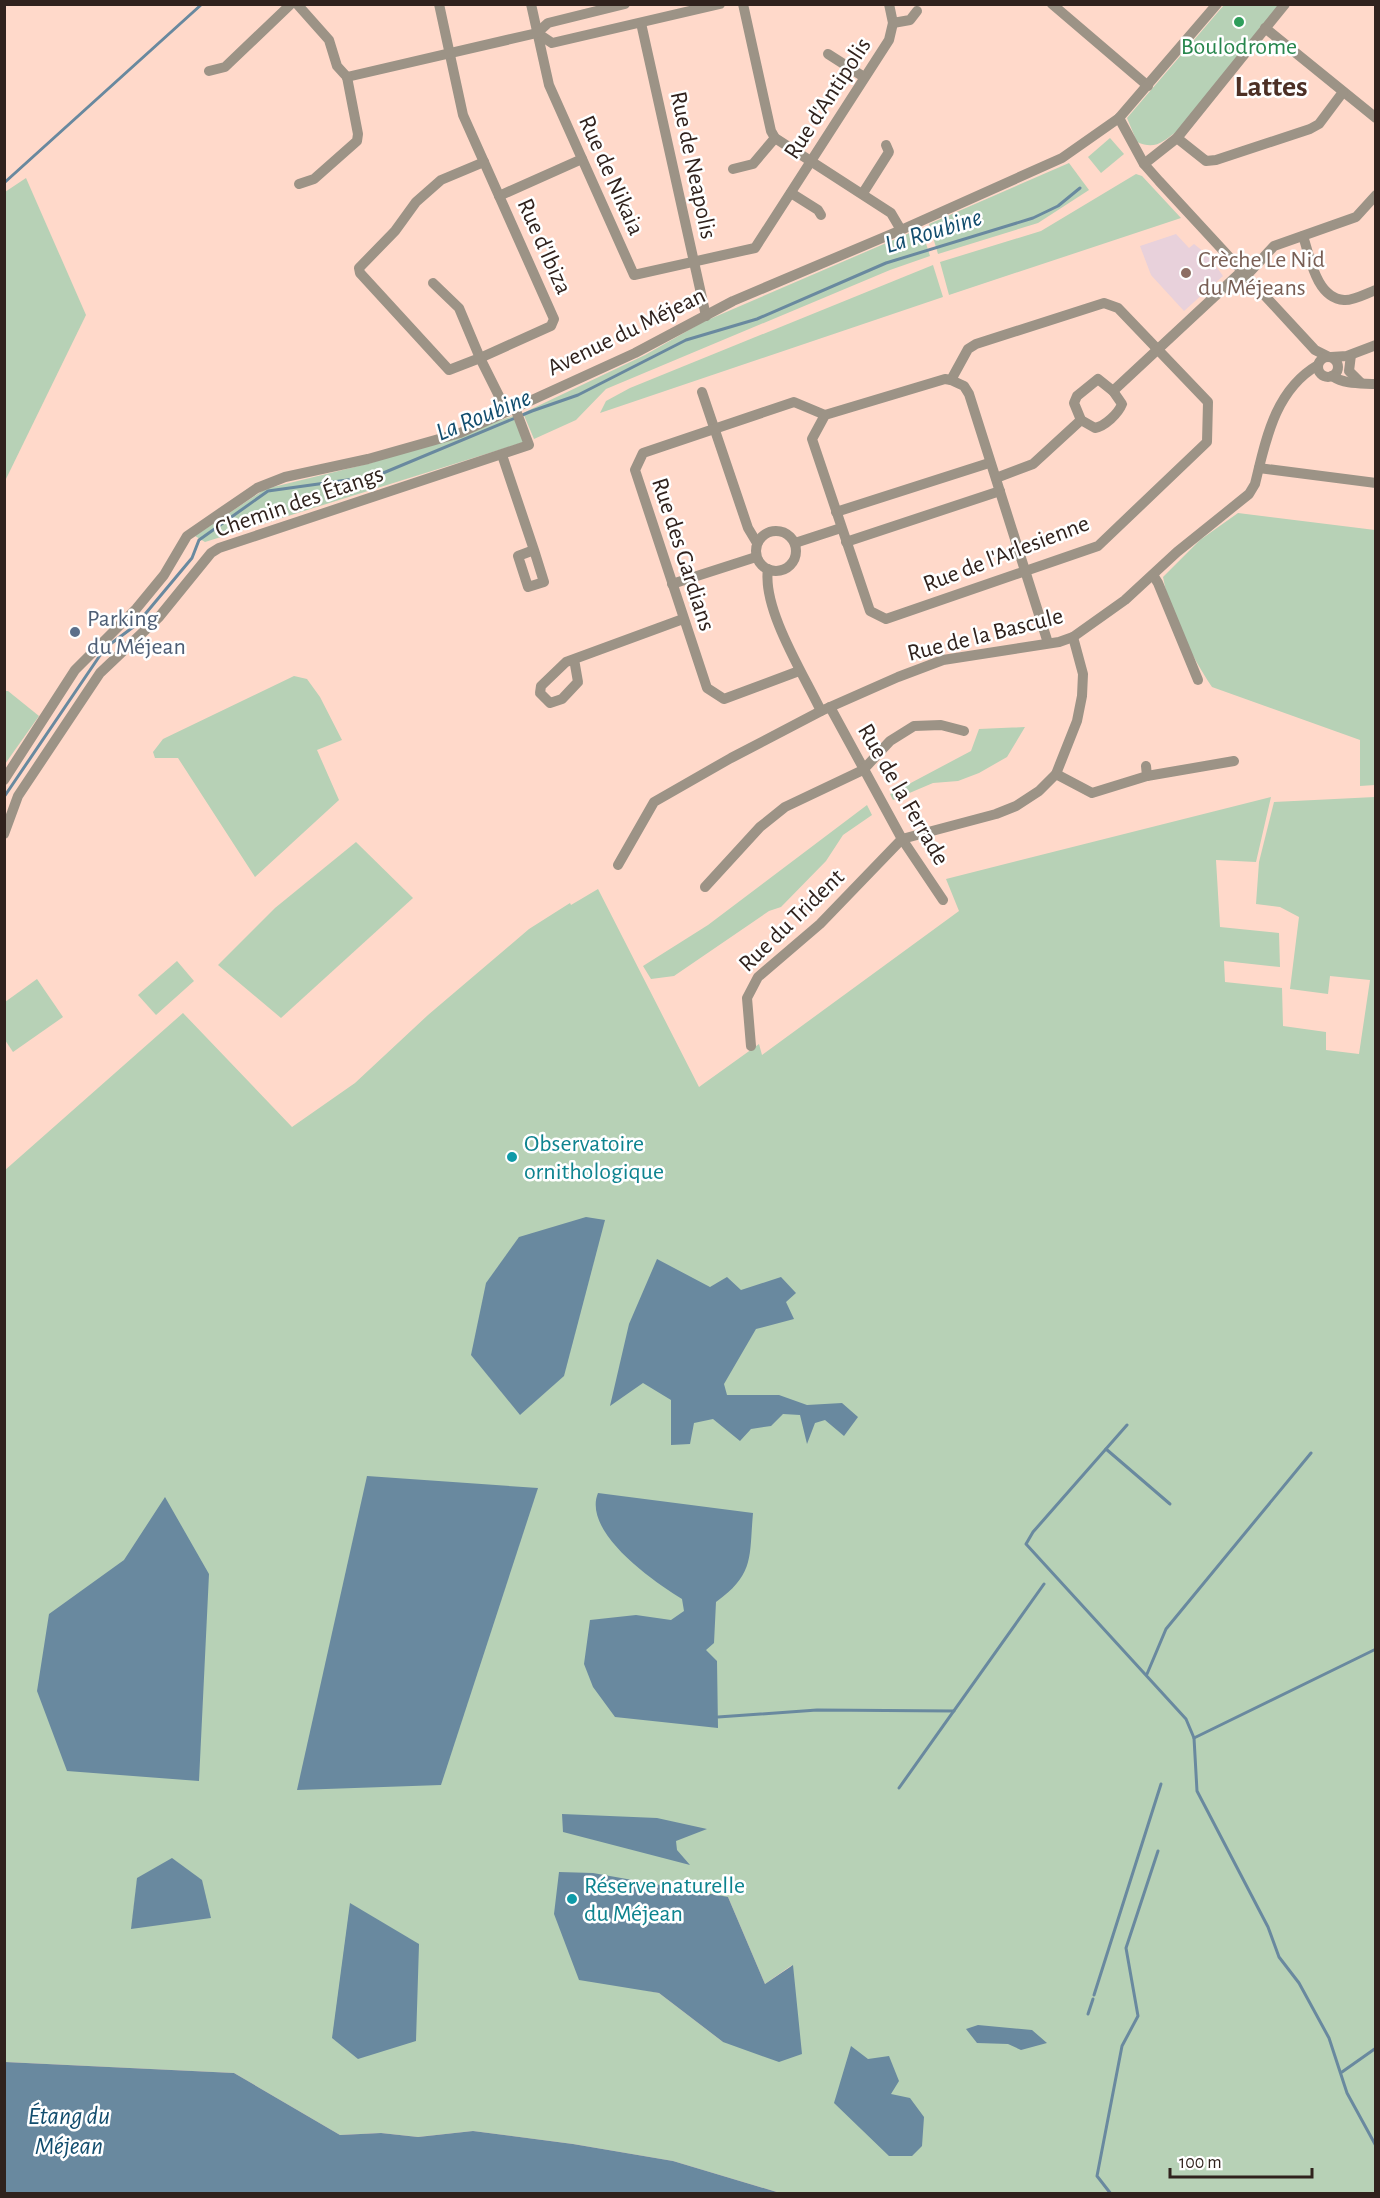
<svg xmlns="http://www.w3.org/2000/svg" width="1380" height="2198" font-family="'Alegreya Sans',sans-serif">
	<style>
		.education { fill: #e8d1db }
		.green { fill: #b7d1b6; fill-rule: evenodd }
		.water { fill: #69899f }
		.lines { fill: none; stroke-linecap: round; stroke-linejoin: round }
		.stream { stroke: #69899f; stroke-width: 3 }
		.minor { stroke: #9c9386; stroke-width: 10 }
		.leisure-dot { fill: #2e9e5b; stroke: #fff; stroke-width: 2 }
		.education-dot { fill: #8d6e63; stroke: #fff; stroke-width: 2 }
		.service-dot { fill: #5c6f8a; stroke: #fff; stroke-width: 2 }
		.culture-dot { fill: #0f9aa8; stroke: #fff; stroke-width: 2 }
		.labels { text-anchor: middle; stroke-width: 5; stroke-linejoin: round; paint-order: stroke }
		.leisure-label { font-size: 24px; fill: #27864d; stroke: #fff }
		.street-label { font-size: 24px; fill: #30221d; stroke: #fff }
		.education-label { font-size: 24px; fill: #785e54; stroke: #fff; text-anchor: start }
		.service-label { font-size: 24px; fill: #4e5e75; stroke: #fff; text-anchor: start }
		.culture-label { font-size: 24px; fill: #0d838f; stroke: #fff; text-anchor: start }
		.water-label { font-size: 26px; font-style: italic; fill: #124d6e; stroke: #fff }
		.district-label { font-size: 30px; font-weight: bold; fill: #4d3025; stroke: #fff }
	</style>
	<rect width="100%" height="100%" fill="#ffd9ca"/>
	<!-- education -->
	<polygon class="education" points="1176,234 1189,248 1194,244 1209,256 1223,276 1184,311 1151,275 1140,246"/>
	<!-- green -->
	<g class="green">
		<path d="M1224 5H1280L1177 131C1163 142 1155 150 1137 142L1127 118Z"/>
		<polygon points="1110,138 1124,154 1101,173 1088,157"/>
		<polygon points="1069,163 1089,190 1038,223 938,254 929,224"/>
		<polygon points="1136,174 1142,176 1181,218 949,295 940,262 1041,231"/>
		<polygon points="26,178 86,315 5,481 5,192"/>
		<polygon points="921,228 930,256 890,270 606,389 576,420 534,439 523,413 645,355 703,322"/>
		<polygon points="933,265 943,297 600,413 606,401 630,388"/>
		<polygon points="513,416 524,442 205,542 195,536 265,489 371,463"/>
		<path d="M1238 513 1375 530V785L1360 786V740L1212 687C1191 655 1170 615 1163 577L1200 540Z"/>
		<polygon points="294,676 307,679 320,697 342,740 317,750 339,800 255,877 178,758 155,758 153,752 163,739"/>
		<polygon points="5,691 8,691 39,716 5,764"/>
		<polygon points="1025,727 1007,757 979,773 958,781 933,783 893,800 890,794 971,751 979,729"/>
		<path d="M1271 797 1256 862 1216 860 1220 927 1279 933 1280 967 1224 961 1225 982 1282 988 1283 1026 1326 1032V1050L1359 1054 1370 980 1330 976 1328 994 1290 989 1299 917 1280 907 1256 904 1259 862 1274 802 1375 797V2193H780L673 2161 573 2144 473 2131 418 2137 381 2133 340 2135 234 2073 5 2062 4 1171 183 1013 292 1127 355 1083 428 1015 529 929 570 903 571 905 598 889 699 1087 759 1044 762 1055 959 911 946 879ZM728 1897 765 1984 792 1965 723 2042 659 1993 624 1986Z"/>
		<polygon points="867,805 872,815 843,835 826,861 781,907 769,911 674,976 651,979 643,966 708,925"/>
		<polygon points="356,842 413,898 281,1018 218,965 275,908"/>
		<polygon points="177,961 194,981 156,1015 138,995"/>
		<polygon points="37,979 63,1017 13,1052 5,1040 5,1002"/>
	</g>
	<!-- water -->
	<g class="water">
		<polygon points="586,1217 605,1220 564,1376 520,1415 471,1355 486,1283 519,1237"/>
		<polygon points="657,1259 710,1287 727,1277 741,1290 781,1277 796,1293 786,1302 794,1319 756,1329 724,1384 727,1395 779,1395 807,1405 842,1403 858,1417 844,1436 825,1420 815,1423 807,1444 800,1415 783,1414 771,1426 751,1429 740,1441 713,1419 694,1423 690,1444 671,1445 671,1400 643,1383 610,1406 629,1324"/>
		<polygon points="367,1476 538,1488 441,1785 297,1790"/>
		<path d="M598 1493 753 1513C749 1557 755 1574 716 1602L714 1643 706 1650 717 1661 718 1728 615 1717 593 1687 584 1664 590 1620 636 1615 671 1620 684 1611 682 1599C653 1581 582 1532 598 1493Z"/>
		<polygon points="165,1497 209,1574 199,1781 67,1771 37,1691 49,1614 124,1560"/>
		<polygon points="562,1814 657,1818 707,1829 676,1841 677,1850 690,1865 563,1832"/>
		<polygon points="172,1858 202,1880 211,1918 131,1929 137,1878"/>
		<polygon points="559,1872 593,1873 728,1897 765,1984 793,1965 802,2054 779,2062 723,2042 659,1993 579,1980 554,1914"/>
		<polygon points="350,1903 419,1944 416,2041 358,2059 332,2038"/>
		<polygon points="978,2025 1032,2030 1047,2043 1021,2050 1008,2044 977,2043 966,2029"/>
		<polygon points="851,2046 868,2059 889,2056 899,2081 891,2094 910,2098 924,2117 922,2146 912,2156 889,2156 834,2103"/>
		<polygon points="5,2062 234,2073 340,2135 381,2133 418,2137 473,2131 573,2144 673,2161 780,2193 5,2193"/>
	</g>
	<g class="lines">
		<!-- stream -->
		<g class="stream">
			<polyline points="4,183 202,4"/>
			<polyline points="4,797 105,648 136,625 192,558 199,540 268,491 376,476 532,411 578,395 686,340 757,319 886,263 1033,218 1058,206 1080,188"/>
			<polyline points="1127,1425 1033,1532 1026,1544 1186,1719 1194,1738 1197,1791 1268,1927 1279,1957 1299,1983 1329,2038 1347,2093 1376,2146"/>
			<polyline points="1106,1449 1170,1504"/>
			<polyline points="1147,1674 1166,1629 1311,1453"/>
			<polyline points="718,1717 817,1710 954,1711"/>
			<polyline points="1194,1738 1376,1649"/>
			<polyline points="899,1788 1044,1584"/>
			<polyline points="1094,1995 1161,1784"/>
			<polyline points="1088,2014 1093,1999"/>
			<polyline points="1342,2072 1376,2048"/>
			<polyline points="1111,2194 1097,2176 1122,2046 1138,2016 1126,1948 1158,1851"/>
		</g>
		<!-- minor -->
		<g class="minor">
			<polyline points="297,4 329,40 337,66 347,77"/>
			<polyline points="439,4 463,115 554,319 551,326 480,358 507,412"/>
			<polyline points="531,4 549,85 634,275 755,248 889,40 893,23 889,4"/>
			<polyline points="743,4 771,131 775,138 891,213 901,230"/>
			<polyline points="1052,4 1148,86"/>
			<polyline points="641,23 706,316"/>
			<polyline points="893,23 910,20 917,11"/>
			<polyline points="1265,28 1376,118"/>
			<polyline points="537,33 552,43 720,4"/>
			<polyline points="828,54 864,77"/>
			<polyline points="209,71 225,67 291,4"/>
			<polyline points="347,77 537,33 548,23 625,4"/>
			<polyline points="1119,118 1144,164 1159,181 1315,350 1329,357"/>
			<polyline points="1177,138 1206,161 1216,160 1310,129 1319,124 1343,92"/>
			<polyline points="1144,164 1177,138 1285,4"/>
			<polyline points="733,169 753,164 775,138"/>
			<polyline points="299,184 314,179 357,141 358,134 347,77"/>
			<polyline points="791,193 818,210 821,215"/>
			<polyline points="863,193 889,152 886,145"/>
			<polyline points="499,196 582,159"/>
			<path d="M1303 236C1310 257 1316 298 1344 300 1353 301 1367 293 1376 290"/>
			<polyline points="1246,276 1274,246 1356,217 1376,195"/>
			<polyline points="433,283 459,308 480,358 449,370 360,273 359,268 395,231 416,202 441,180 484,162"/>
			<polygon points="1104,303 1118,308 1208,402 1207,442 1098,546 886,619 870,611 812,439 825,415 945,379 951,380 968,349 976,344"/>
			<polyline points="1351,355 1349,371 1361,383"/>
			<polyline points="1331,357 1347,356 1376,345"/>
			<circle cx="1328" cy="367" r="10"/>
			<path d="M1332 376C1346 385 1360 383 1376 384"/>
			<path d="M1098 379 1113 391 1122 404C1118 414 1105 426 1095 428L1081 420 1074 403 1077 396Z"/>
			<polyline points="951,380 964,386 969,394 1048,643"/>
			<polyline points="1113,391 1242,271"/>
			<polyline points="702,392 748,528 757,543"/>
			<polyline points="502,455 534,550 518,556 528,587 544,582 534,550"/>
			<polyline points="1259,468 1376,483"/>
			<polyline points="996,478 1033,464 1081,420"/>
			<polyline points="836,512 989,463"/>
			<circle cx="776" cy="551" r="20"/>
			<polyline points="846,542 1000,491"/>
			<polyline points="795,543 841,528"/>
			<path d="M768 569C762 609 804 675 821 711"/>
			<polyline points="1153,575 1158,583 1198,680"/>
			<polyline points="672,584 756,557"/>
			<polyline points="574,659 578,682 562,699 550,703 540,693 541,686 566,662 683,619"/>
			<polyline points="799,671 724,699 707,688 635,470 643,453 794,402 825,415"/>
			<polyline points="830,707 902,839 943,900"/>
			<polyline points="1056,774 1092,793 1147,776 1146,766"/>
			<polyline points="1147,776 1234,761"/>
			<polyline points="4,780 75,670 136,609 164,575 187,536 257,488 285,477 368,459 460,433 635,353 733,301 901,230 1062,158 1119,118 1217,4"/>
			<polyline points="4,834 18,796 100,673 159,617 211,553 219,548 529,445 515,408"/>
			<path d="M618 865 654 802 731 758 821 711 898 677 943 660 1059 642 1073 637 1125 600 1177 552 1249 494 1255 484C1266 439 1275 390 1318 365"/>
			<polyline points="705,887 760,827 785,807 863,770 890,741 914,726 941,725 964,731"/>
			<polyline points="751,1046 747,998 758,977 820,924 902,839 996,814 1016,806 1039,791 1056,774 1077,721 1082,696 1083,674 1073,637"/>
		</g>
	</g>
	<!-- markers -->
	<circle class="leisure-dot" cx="1239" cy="22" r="6"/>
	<circle class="education-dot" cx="1186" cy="273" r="6"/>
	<circle class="service-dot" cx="75" cy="632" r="6"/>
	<g class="culture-dot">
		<circle cx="512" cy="1157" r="6"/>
		<circle cx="572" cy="1899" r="6"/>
	</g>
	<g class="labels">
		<!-- leisure labels -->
		<g class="leisure-label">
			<text x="1239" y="54">Boulodrome</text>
		</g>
		<!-- street labels -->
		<g class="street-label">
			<text transform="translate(827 98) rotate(-57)" y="8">Rue d'Antipolis</text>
			<text transform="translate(694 165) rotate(78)" y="8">Rue de Neapolis</text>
			<text transform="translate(612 175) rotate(66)" y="8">Rue de Nikaia</text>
			<text transform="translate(545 246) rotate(66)" y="8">Rue d'Ibiza</text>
			<text transform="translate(626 331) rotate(-26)" y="8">Avenue du Méjean</text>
			<text transform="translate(299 501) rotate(-19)" y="8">Chemin des Étangs</text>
			<text transform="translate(1006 553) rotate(-21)" y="8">Rue de l'Arlesienne</text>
			<text transform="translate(684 554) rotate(72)" y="8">Rue des Gardians</text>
			<text transform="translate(985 634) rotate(-14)" y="8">Rue de la Bascule</text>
			<text transform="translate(904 794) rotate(60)" y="8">Rue de la Ferrade</text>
			<text transform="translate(791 920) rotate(-44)" y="8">Rue du Trident</text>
		</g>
		<!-- education labels -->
		<g class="education-label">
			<text x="1198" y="267">Crèche Le Nid<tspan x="1198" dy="28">du Méjeans</tspan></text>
		</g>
		<!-- service labels -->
		<g class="service-label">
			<text x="87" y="626">Parking<tspan x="87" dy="28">du Méjean</tspan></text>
		</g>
		<!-- culture labels -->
		<g class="culture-label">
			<text x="524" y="1151">Observatoire<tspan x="524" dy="28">ornithologique</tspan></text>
			<text x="584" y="1893">Réserve naturelle<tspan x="584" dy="28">du Méjean</tspan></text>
		</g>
		<!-- water labels -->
		<g class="water-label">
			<text transform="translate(933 230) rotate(-17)" y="9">La Roubine</text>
			<text transform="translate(483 414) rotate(-22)" y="9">La Roubine</text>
			<text x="69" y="2124">Étang du<tspan x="69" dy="30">Méjean</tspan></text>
		</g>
		<!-- district labels -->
		<g class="district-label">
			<text x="1271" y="96">Lattes</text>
		</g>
	</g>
	<!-- border -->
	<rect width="1380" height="2198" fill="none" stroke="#30221d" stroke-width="12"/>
	<!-- scale -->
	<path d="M1170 2168v9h142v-9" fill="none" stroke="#30221d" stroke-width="3"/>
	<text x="1179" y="2168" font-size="18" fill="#30221d" stroke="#ffffff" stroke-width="4.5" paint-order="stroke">100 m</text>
</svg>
